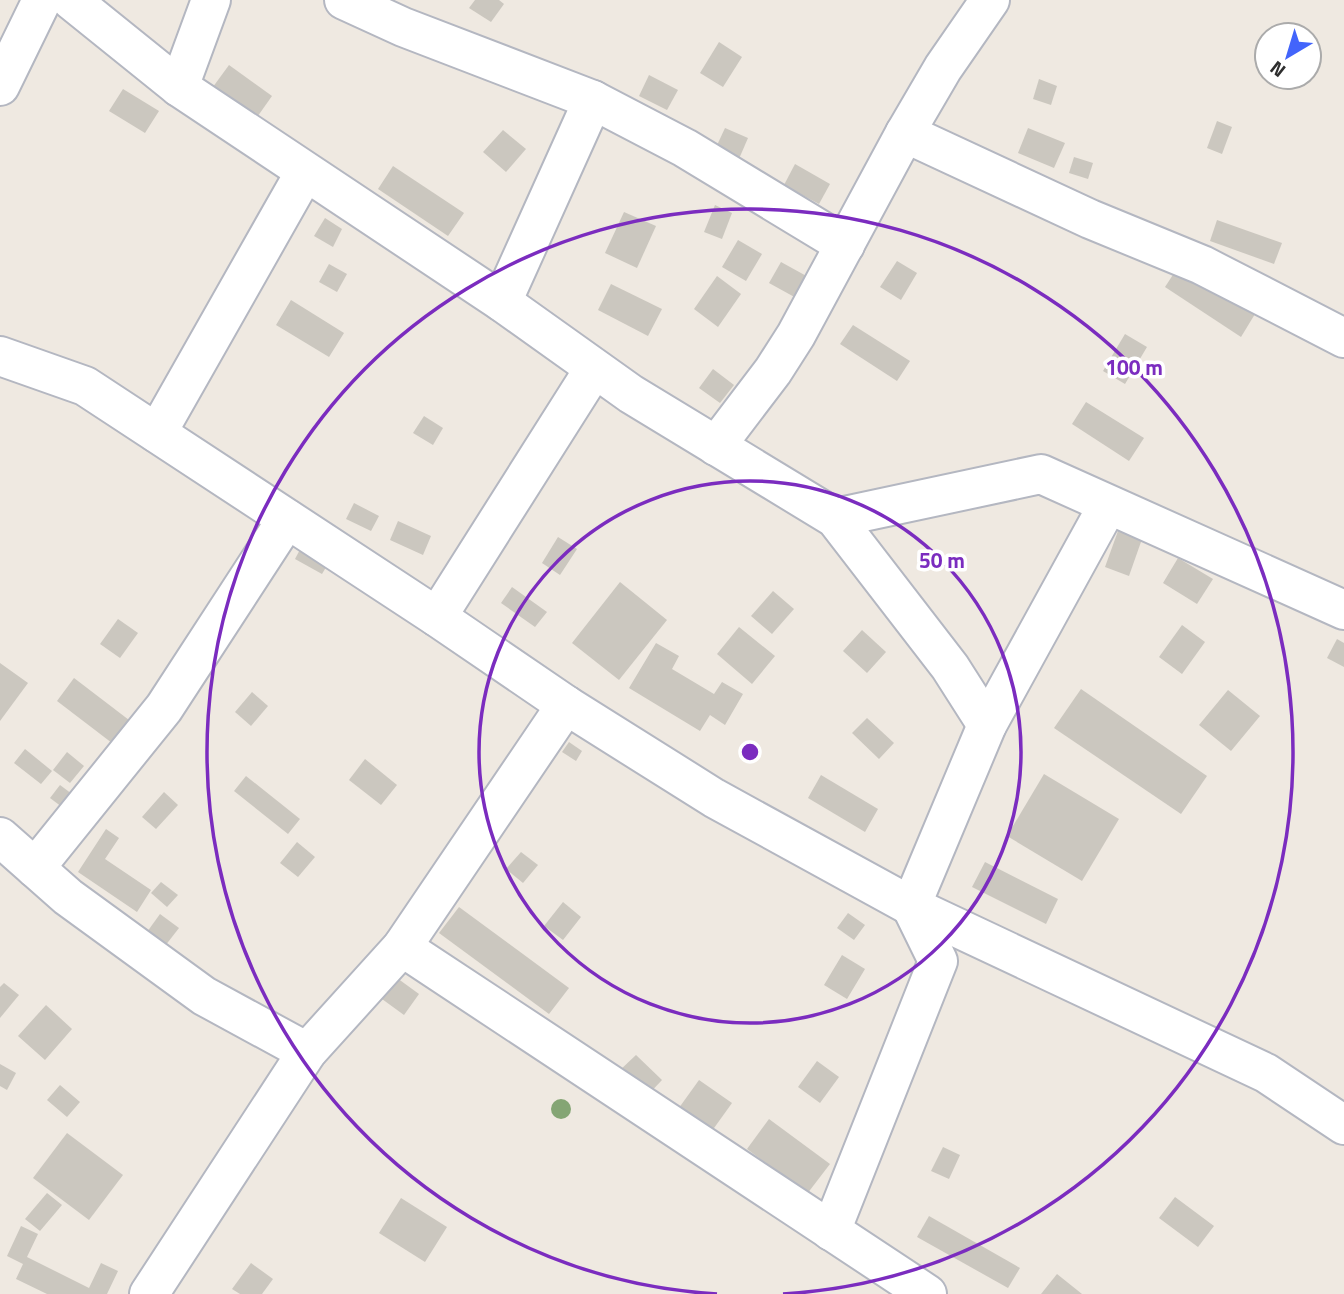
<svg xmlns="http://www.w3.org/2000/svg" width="1344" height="1294" font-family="'Titillium Web',sans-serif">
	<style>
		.building { fill: #cbc7bf }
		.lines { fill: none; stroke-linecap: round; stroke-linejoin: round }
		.minor-casing { stroke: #b4b7c1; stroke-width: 42 }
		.minor { stroke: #fff; stroke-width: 38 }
		.tree { fill: #84a574 }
		.ring { fill: none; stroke: #7b2cbf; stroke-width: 3.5 }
		.centre { fill: #7b2cbf; stroke: #fff; stroke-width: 3.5 }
		.ring-label { font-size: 21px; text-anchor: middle; font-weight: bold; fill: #7b2cbf; stroke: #fff; stroke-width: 7; stroke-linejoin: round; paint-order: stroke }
	</style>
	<rect width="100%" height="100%" fill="#efe9e1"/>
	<!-- building -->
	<g class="building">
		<polygon points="475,0 499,0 504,4 491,22 469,8"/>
		<polygon points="719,42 742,57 723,87 700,73"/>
		<polygon points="229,65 272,96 253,123 210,91"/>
		<polygon points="649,75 678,90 667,110 639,96"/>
		<polygon points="1039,79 1057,86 1051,105 1033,99"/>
		<polygon points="123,89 159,111 145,133 109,111"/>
		<polygon points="1217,121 1232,127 1222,154 1207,148"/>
		<polygon points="725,128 748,138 735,168 712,156"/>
		<polygon points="1028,128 1065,143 1054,168 1018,153"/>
		<polygon points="503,130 526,149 506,172 483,152"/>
		<polygon points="1074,157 1093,163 1088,179 1069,173"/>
		<polygon points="795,164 830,184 819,204 784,185"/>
		<polygon points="393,166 464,213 448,236 378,189"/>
		<polygon points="715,205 732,213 722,239 704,232"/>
		<polygon points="624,212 656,226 637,268 605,253"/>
		<polygon points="325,218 342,229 333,247 314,236"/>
		<polygon points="1217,220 1282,243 1274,264 1210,241"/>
		<polygon points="738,240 762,254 746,281 722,267"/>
		<polygon points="897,261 917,273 901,300 880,287"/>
		<polygon points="781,262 810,278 798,299 769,283"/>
		<polygon points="329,264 347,274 337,292 319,282"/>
		<polygon points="1180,264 1255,314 1241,337 1165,287"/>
		<polygon points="717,276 741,294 718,327 694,309"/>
		<polygon points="611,284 662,309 648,336 598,310"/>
		<polygon points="291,300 344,333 329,357 276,325"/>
		<polygon points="853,325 910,361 897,381 840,344"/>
		<polygon points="1125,334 1147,347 1125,384 1103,371"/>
		<polygon points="713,369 734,385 720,403 699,388"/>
		<polygon points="1086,402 1144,438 1129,461 1072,424"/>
		<polygon points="424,416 443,428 433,445 413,433"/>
		<polygon points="354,503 379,516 371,531 346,519"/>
		<polygon points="398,521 431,536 423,555 390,540"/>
		<polygon points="1118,531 1142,539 1129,576 1105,567"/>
		<polygon points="558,537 577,549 560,575 542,563"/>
		<polygon points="304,542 332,557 322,574 295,559"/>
		<polygon points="1178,558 1213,579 1197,604 1163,583"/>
		<polygon points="620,582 667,620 619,680 572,643"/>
		<polygon points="512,587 547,612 535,627 501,603"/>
		<polygon points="773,591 794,609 772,634 751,616"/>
		<polygon points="118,619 138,633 120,658 100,644"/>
		<polygon points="1182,625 1205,642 1182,674 1159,657"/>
		<polygon points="739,627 775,656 752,684 717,654"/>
		<polygon points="862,630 886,652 867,673 843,651"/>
		<polygon points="1337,639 1344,643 1344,667 1327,658"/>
		<polygon points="656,643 679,656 672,669 714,694 722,682 743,694 725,725 710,715 700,731 629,688"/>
		<polygon points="0,663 28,683 0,721"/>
		<polygon points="74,678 129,720 112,743 57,701"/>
		<polygon points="1081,689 1207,776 1181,814 1054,728"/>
		<polygon points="1228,690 1260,716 1231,751 1199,725"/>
		<polygon points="252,692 268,706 251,726 235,712"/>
		<polygon points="867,718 894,743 879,759 852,733"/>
		<polygon points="569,742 582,751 576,761 562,752"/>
		<polygon points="25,749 52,771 41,784 14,763"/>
		<polygon points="67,752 84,766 70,783 53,770"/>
		<polygon points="365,759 397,785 381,805 349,780"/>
		<polygon points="1044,774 1119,819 1082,881 1007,836"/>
		<polygon points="821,775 878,809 865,832 808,798"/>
		<polygon points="246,776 300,819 288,834 234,791"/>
		<polygon points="60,785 76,797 66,810 50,798"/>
		<polygon points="164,792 178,805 156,829 142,817"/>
		<polygon points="106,829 119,838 105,859 151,890 137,912 78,872"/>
		<polygon points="297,842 315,857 298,877 280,863"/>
		<polygon points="521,852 538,865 523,883 506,869"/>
		<polygon points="985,862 1058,899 1046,924 972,887"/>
		<polygon points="161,882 178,895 167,907 151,893"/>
		<polygon points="563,902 581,917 563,940 544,926"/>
		<polygon points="459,907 569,988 549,1014 439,933"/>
		<polygon points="848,913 865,925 854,940 837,928"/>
		<polygon points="160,914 179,928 165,946 147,932"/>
		<polygon points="842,955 865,969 847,999 824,985"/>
		<polygon points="397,978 419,994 404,1015 382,999"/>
		<polygon points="4,983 19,995 0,1018 0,987"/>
		<polygon points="46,1005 72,1029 45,1060 18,1036"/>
		<polygon points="636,1055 662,1080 645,1098 618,1072"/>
		<polygon points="817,1061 839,1077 820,1103 798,1087"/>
		<polygon points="0,1064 16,1073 7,1090 0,1086"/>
		<polygon points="699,1080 732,1103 709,1135 676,1112"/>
		<polygon points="60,1085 80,1102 67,1117 47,1100"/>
		<polygon points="769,1119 830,1164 807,1194 747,1149"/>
		<polygon points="67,1133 123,1175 89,1220 33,1178"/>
		<polygon points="943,1147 960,1155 949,1179 931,1171"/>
		<polygon points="47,1193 62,1205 40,1231 25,1219"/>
		<polygon points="1175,1197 1214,1226 1198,1247 1159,1218"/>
		<polygon points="401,1198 447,1227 425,1262 379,1233"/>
		<polygon points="929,1216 1020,1268 1008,1288 917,1237"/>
		<polygon points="21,1226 38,1234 27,1257 89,1288 101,1263 118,1271 107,1294 47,1294 16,1279 23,1264 7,1256"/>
		<polygon points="251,1263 273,1279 262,1294 240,1294 232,1289"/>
		<polygon points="1057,1274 1082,1294 1041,1294"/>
	</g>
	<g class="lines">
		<!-- minor casing -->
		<g class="minor-casing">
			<g id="minor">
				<polyline points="71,0 179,87 502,302 631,394 835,518 950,667 987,725"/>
				<polyline points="344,0 403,27 593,100 685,148 845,245"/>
				<polyline points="0,86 42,0"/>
				<polyline points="179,87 211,0"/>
				<polyline points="905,133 1090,219 1202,265 1344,338"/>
				<polyline points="502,302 593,100"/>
				<polyline points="0,356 85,386 437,617 566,705 714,798 911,906 1266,1073 1344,1125"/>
				<polyline points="157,433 305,172"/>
				<polyline points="716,446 773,371 796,335 905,133 943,68 990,0"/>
				<polyline points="835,518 1041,474 1344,610"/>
				<polyline points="437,617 594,369"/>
				<polyline points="0,837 68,897 204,996 307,1052"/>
				<polyline points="35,868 164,708 287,519"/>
				<polyline points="402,947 927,1294"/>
				<polyline points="831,1231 938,961 911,906 987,725 1108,505"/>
				<polyline points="149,1294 307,1052 402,947 566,705"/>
			</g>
		</g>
		<!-- minor -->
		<use href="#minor" class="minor"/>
	</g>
	<!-- trees -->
	<circle class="tree" cx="561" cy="1109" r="10"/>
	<!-- distance rings -->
	<g class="ring">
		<circle cx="750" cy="752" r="271"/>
		<path d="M717 1294A543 543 0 1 1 783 1294"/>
	</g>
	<circle cx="750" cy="752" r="10" class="centre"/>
	<g class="ring-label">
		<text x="1134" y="375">100 m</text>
		<text x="942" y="568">50 m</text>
	</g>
	<!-- north arrow -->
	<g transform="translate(1288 56) rotate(218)"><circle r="33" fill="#ffffff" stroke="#ababab" stroke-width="2"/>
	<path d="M0-5L12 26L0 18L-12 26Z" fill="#4264fb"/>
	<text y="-10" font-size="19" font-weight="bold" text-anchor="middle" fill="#2e2e2e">N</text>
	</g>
</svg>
